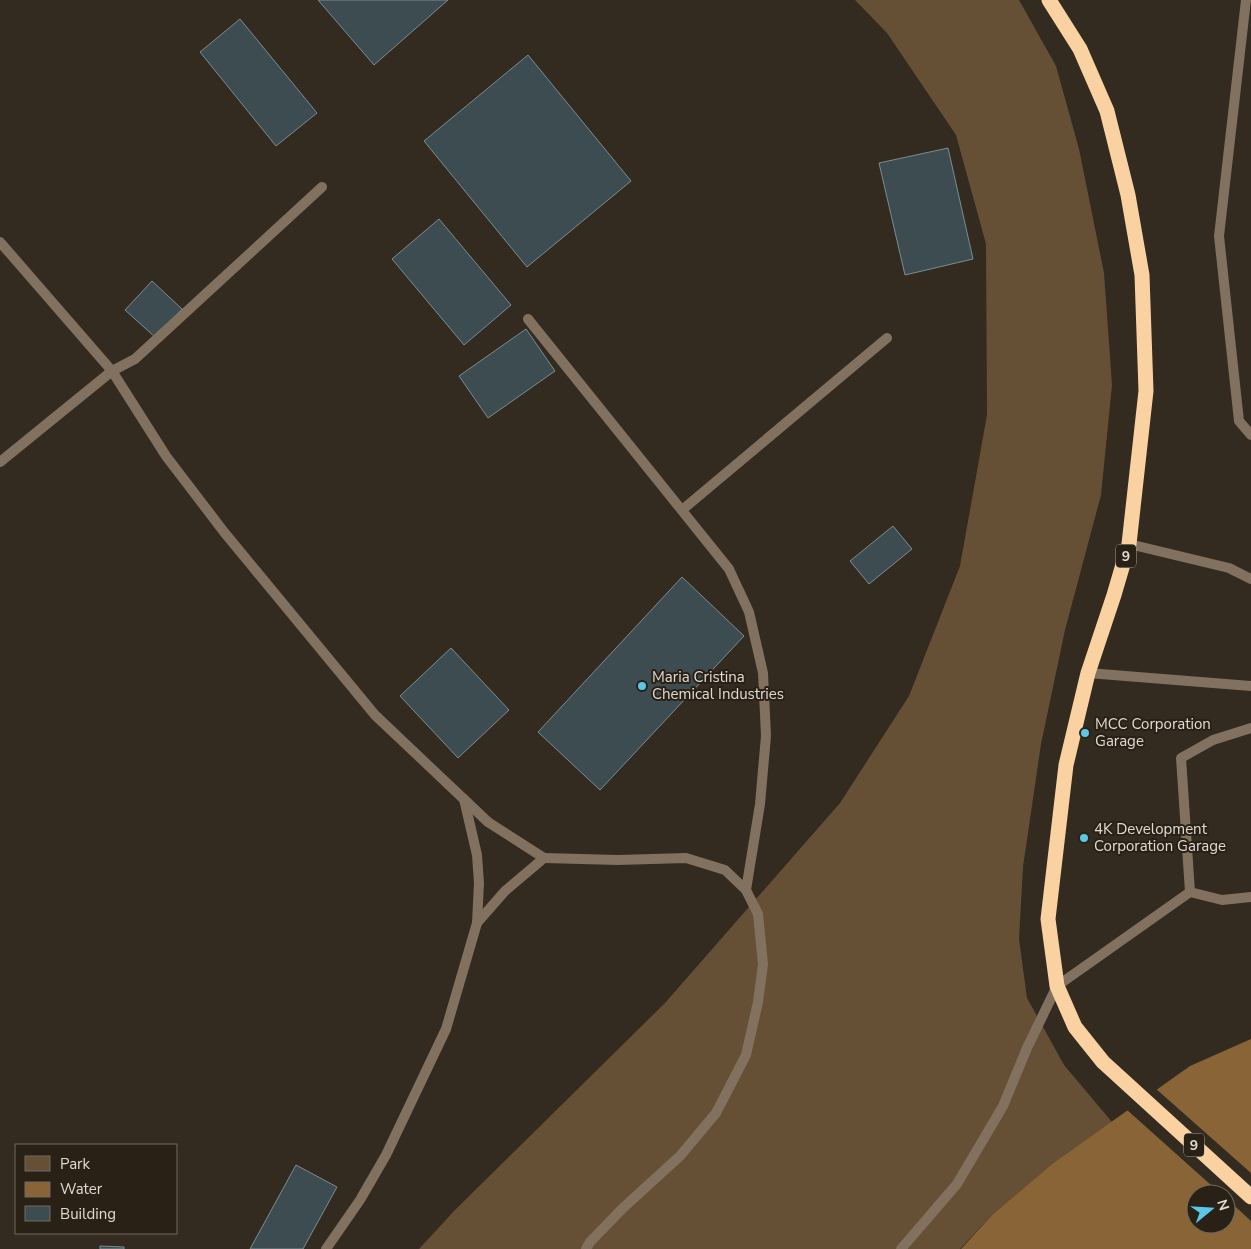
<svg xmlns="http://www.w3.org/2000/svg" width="1251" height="1249" font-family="'Nunito Sans',sans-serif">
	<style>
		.green { fill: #665035 }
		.water { fill: #886437; fill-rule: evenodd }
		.pier { fill: #332a20 }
		.building { fill: #3c4c51; stroke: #7c8d92 }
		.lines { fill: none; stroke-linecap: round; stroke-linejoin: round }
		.lane { stroke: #81715e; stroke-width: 10 }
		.highway { stroke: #fad2a2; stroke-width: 15 }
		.poi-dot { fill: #5ac8e5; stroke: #292016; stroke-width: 2 }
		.labels { text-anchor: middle; stroke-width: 4; stroke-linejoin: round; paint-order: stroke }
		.shield { fill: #292016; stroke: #a9a29a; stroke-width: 1 }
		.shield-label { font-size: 14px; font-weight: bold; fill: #e0dad3 }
		.poi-label { font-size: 15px; fill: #e0dad3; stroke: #292016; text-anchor: start }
	</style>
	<rect width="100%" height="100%" fill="#332a20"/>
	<!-- green -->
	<polygon class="green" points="855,0 1019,0 1056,66 1079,149 1104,273 1112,385 1101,495 1065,630 1041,744 1023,867 1019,939 1027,998 1064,1065 1112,1122 1052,1164 993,1214 960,1249 419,1249 455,1210 665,1003 840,803 909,696 960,566 987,415 986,244 956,135 887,33"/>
	<!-- water -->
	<path class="water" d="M1251 1039V1249H961L993 1214 1052 1164 1190 1066ZM1196 1194H1226V1224H1196Z"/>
	<!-- pier -->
	<polygon class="pier" points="1155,1088 1251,1173 1251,1221 1226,1198 1226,1194 1221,1194 1126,1109"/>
	<!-- building -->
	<g class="building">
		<polygon points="318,0 448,0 374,65"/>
		<polygon points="240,19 317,113 276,146 200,52"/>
		<polygon points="528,55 631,181 527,267 424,141"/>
		<polygon points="948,148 973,259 905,275 879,163"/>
		<polygon points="439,219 511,305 464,345 392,259"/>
		<polygon points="152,281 182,309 155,337 125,310"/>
		<polygon points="526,329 555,371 488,418 459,376"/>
		<polygon points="893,526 912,549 869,584 850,561"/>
		<polygon points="682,577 744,636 600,790 538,732"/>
		<polygon points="451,648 509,710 458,758 400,696"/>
		<polygon points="296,1165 337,1187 303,1249 250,1249"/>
		<polygon points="100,1246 124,1247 124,1249 100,1249"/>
	</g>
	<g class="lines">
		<!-- lane -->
		<g class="lane">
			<polyline points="1246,0 1219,236 1239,421 1251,435"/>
			<polyline points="0,242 112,371 166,456 224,532 375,715 488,822 544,858 505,891 477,923 446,1029 386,1155 360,1200 326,1249"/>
			<polyline points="528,319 729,569 749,612 763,673 766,736 760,804 746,890"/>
			<polyline points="0,462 112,371 135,359 322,187"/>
			<polyline points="682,510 887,338"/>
			<polyline points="1129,544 1229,568 1251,579"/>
			<polyline points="1088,673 1251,686"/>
			<polyline points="464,799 477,855 479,883 477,923"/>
			<polyline points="544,858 618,860 686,858 725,870 746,890 758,914 763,964 758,1002 746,1055 716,1113 680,1156 623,1208 590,1242 586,1249"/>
			<polyline points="1190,892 1222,900 1251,897"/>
			<polyline points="901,1249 957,1184 1003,1106 1027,1048 1057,986 1190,892 1181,758 1213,740 1251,728"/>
		</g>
		<!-- highway -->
		<polyline class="highway" points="1049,0 1080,49 1107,111 1128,195 1142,275 1146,391 1129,544 1114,595 1088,673 1066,765 1048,919 1057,986 1075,1027 1103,1062 1251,1197"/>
	</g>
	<!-- markers -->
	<g class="poi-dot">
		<circle cx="642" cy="686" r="5"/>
		<circle cx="1085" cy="733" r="5"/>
		<circle cx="1084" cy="838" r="5"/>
	</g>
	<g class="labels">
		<!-- shield labels -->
		<g class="shield">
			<rect x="1116" y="544.5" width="20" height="23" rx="4"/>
			<rect x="1184" y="1133.5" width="20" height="23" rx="4"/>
		</g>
		<g class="shield-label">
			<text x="1126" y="561">9</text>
			<text x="1194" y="1150">9</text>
		</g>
		<!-- poi labels -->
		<g class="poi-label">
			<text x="652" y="682">Maria Cristina<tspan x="652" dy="17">Chemical Industries</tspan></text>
			<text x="1095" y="729">MCC Corporation<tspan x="1095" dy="17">Garage</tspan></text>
			<text x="1094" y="834">4K Development<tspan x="1094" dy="17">Corporation Garage</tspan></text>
		</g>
	</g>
	<!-- legend -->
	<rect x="15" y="1144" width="162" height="90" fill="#292016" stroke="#726a62"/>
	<rect x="25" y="1156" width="25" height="15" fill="#665035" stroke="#726a62"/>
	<text x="60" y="1169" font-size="15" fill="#e0dad3">Park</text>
	<rect x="25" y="1182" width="25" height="15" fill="#886437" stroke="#726a62"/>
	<text x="60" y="1194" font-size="15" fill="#e0dad3">Water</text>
	<rect x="25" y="1206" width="25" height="15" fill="#3c4c51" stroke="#726a62"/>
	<text x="60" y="1219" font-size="15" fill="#e0dad3">Building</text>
	<!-- north arrow -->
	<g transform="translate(1211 1209) rotate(72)"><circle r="24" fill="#292016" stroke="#726a62"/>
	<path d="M0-4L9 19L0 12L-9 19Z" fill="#5ac8e5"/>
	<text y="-8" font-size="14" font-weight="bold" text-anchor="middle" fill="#e0dad3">N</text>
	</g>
</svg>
